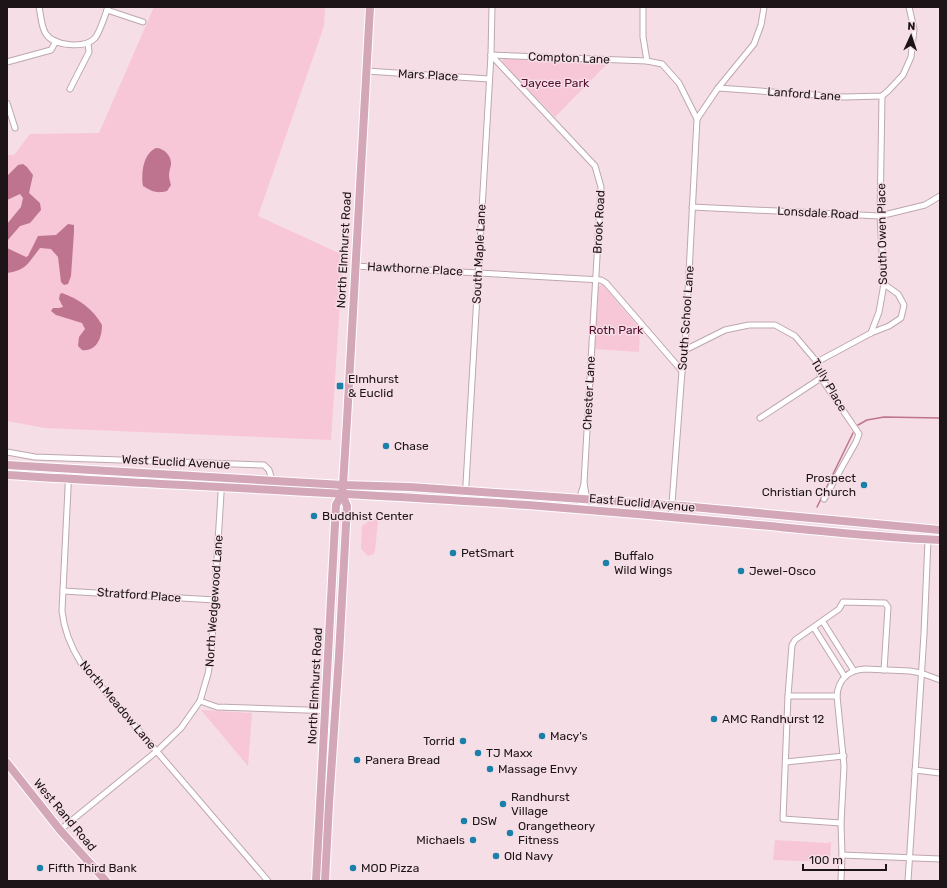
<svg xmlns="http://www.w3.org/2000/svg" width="947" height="888" font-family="Rubik,sans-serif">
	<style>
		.green { fill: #f7c6d7 }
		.water { fill: #be738f }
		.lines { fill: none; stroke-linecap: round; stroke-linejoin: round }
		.stream { stroke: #be738f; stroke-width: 1.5 }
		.street-casing { stroke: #bea7af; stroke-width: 7 }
		.primary-casing { stroke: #fff; stroke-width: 10 }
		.street { stroke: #fff; stroke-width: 5 }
		.primary { stroke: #d3a7b8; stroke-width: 8 }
		.poi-dot { fill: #1a80aa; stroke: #f6dee6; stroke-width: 1.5 }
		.labels { text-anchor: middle; stroke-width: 3; stroke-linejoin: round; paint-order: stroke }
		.street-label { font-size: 12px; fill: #1c1417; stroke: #f6dee6 }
		.park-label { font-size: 12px; fill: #520d2f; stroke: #f6dee6 }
		.poi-label { font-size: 12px; fill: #1c1417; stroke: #f6dee6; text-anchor: start }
	</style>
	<rect width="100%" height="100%" fill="#f6dee6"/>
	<!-- green -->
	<g class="green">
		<polygon points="154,7 325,7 324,26 258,216 343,255 331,440 45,428 7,421 7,155 14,155 30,134 99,133"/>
		<polygon points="504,57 508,57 609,62 555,117 502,62"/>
		<polygon points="602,284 640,329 639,352 594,349 597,288"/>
		<polygon points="373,518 377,519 378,521 375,551 374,554 368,556 361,549 362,526"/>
		<polygon points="201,710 252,713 248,766"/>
		<polygon points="775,840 827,843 831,842 830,862 773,860"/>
	</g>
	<!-- water -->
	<g class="water">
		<path d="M156 148C164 148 172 156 171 165 170 169 169 172 169 175 169 178 170 182 171 185L167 191C157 194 151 191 143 186 141 173 143 154 156 148Z"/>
		<polygon points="23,164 27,167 33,175 29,193 40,203 41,210 30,223 20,226 7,241 7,224 21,207 23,198 20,194 7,200 7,176 18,165"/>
		<path d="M68 224 74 225V232L71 276 68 284 64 285 61 282 58 257 51 249 40 248C28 263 27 270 7 273V248L26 257 28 256 38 236 56 235Z"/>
		<path d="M62 293C79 299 93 309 102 325 102 337 97 352 82 350L78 346 79 337 85 329 82 323 56 315 51 311 53 308H59L63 307 59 299 60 294Z"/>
	</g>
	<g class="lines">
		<!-- stream -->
		<g class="stream">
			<polyline points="858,425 867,420 884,417 940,418"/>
			<polyline points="817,507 853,433"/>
		</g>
		<!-- street casing -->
		<g class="street-casing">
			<g id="street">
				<path d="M39 7C41 15 41 27 46 34 54 46 85 49 95 38 100 32 105 15 108 7"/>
				<polyline points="643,7 643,37 647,61 662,64 679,83 697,119"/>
				<polyline points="107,10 143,22"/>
				<polyline points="491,55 595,166 601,187 584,483 587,500 583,510"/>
				<polyline points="491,55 647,61"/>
				<polyline points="7,62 51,50 56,41"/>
				<polyline points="366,71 489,79"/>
				<polyline points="718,88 844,97 882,96 888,91 903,75 911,57 914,29 909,7"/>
				<polyline points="70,89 89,52 88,43"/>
				<polyline points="7,103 15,128"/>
				<polyline points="692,207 880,216 925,205 940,196"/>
				<polyline points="355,266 601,280 606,283 682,371"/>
				<polyline points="871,333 879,312 884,284 880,216 882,96"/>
				<polyline points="685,350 725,330 749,325 775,325 795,336 817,362 821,378 859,434 856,442 824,499"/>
				<polyline points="817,362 871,333 889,326 901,318 904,305 898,294 884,284"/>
				<polyline points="760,418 821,378"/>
				<polyline points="7,452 35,457 264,465 269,470 272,480"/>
				<path d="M69 468 62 611C64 631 71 647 81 663L268 881"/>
				<polyline points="465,501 491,55 492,7"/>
				<polyline points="583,510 579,500 584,484"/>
				<polyline points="671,517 682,371 685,350 697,119 718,88 754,44 761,25 764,7"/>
				<polyline points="63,591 215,600"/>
				<polyline points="823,622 854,671"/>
				<polyline points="814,628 845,677"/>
				<polyline points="788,696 837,696"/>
				<polyline points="200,701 217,707 335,711"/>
				<polyline points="786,762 844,756"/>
				<polyline points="915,770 940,773"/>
				<polyline points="841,823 783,819 788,696 792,645 795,640 839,609 843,602 885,603 888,607 884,670"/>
				<polyline points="60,830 157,751 181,728 200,701 208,674 211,656 222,477"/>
				<polyline points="842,855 940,859"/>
				<path d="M841 881 842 855 841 823 844 766 837 696C838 679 849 670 865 669L910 671 921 673 940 680"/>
				<polyline points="908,881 924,634 928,540"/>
			</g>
		</g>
		<!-- primary casing -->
		<g class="primary-casing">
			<g id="primary">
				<polyline points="7,465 343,485 410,487 682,506 940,530"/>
				<path d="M7 475C181 486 354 493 528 505 601 511 675 517 748 524 812 530 876 537 940 540"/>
				<polyline points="7,763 60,830 106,881"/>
				<polyline points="316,881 336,505 342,494"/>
				<polyline points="325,881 329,804 339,656 347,506 342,494 343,485 347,420 370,7"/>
			</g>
		</g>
		<!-- street -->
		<use href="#street" class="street"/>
		<!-- primary -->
		<use href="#primary" class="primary"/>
	</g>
	<!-- markers -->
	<g class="poi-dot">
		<rect x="336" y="382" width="8" height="8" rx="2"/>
		<circle cx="386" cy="446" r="4"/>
		<circle cx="864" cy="485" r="4"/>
		<circle cx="314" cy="516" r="4"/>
		<circle cx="453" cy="553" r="4"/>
		<circle cx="606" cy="563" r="4"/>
		<circle cx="741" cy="571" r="4"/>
		<circle cx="714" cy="719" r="4"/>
		<circle cx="542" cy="736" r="4"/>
		<circle cx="463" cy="741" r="4"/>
		<circle cx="478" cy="753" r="4"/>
		<circle cx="357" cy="760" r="4"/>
		<circle cx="490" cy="769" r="4"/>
		<circle cx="503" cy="804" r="4"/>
		<circle cx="464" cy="821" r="4"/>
		<circle cx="510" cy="833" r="4"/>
		<circle cx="473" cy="840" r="4"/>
		<circle cx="496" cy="856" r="4"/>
		<circle cx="40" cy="868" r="4"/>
		<circle cx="353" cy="868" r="4"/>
	</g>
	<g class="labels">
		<!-- street labels -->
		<g class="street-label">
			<text transform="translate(569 58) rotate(2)" y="4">Compton Lane</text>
			<text transform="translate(428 75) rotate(3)" y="4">Mars Place</text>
			<text transform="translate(804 94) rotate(4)" y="4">Lanford Lane</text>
			<text transform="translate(818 213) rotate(3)" y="4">Lonsdale Road</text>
			<text transform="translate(599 222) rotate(-87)" y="4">Brook Road</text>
			<text transform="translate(882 234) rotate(-91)" y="4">South Owen Place</text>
			<text transform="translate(344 250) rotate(-87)" y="4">North Elmhurst Road</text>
			<text transform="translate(479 254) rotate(-87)" y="4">South Maple Lane</text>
			<text transform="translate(415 269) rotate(3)" y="4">Hawthorne Place</text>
			<text transform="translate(686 318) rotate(-86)" y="4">South School Lane</text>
			<text transform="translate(829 385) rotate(60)" y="4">Tully Place</text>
			<text transform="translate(589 393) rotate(-87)" y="4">Chester Lane</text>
			<text transform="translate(176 462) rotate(3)" y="4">West Euclid Avenue</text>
			<text transform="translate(642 503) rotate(5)" y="4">East Euclid Avenue</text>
			<text transform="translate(139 595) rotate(4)" y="4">Stratford Place</text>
			<text transform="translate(214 601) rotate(-86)" y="4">North Wedgewood Lane</text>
			<text transform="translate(315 686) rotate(-87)" y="4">North Elmhurst Road</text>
			<text transform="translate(118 705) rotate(50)" y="4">North Meadow Lane</text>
			<text transform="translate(65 815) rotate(50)" y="4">West Rand Road</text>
		</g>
		<!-- park labels -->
		<g class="park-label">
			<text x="555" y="87">Jaycee Park</text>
			<text x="616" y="334">Roth Park</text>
		</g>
		<!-- poi labels -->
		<g class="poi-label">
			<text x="348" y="383">Elmhurst<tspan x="348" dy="14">&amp; Euclid</tspan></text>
			<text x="394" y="450">Chase</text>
			<text x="856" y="482" text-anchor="end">Prospect<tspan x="856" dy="14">Christian Church</tspan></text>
			<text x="322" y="520">Buddhist Center</text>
			<text x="461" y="557">PetSmart</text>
			<text x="614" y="560">Buffalo<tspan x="614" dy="14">Wild Wings</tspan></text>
			<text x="749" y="575">Jewel-Osco</text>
			<text x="722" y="723">AMC Randhurst 12</text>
			<text x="550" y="740">Macy's</text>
			<text x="455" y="745" text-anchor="end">Torrid</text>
			<text x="486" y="757">TJ Maxx</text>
			<text x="365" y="764">Panera Bread</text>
			<text x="498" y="773">Massage Envy</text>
			<text x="511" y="801">Randhurst<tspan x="511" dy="14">Village</tspan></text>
			<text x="472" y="825">DSW</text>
			<text x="518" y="830">Orangetheory<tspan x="518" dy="14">Fitness</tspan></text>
			<text x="465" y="844" text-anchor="end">Michaels</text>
			<text x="504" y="860">Old Navy</text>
			<text x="48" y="872">Fifth Third Bank</text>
			<text x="361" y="872">MOD Pizza</text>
		</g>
	</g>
	<!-- border -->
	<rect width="947" height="888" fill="none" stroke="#1c1417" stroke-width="16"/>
	<!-- north arrow -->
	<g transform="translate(911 36) rotate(3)" stroke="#f6dee6" stroke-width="3" paint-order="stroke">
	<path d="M0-3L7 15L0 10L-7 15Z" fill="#1c1417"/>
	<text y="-6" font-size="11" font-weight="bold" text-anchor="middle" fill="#1c1417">N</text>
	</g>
	<!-- scale -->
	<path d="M803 864v6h83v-6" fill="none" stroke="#1c1417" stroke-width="2"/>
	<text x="809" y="864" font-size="12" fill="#1c1417" stroke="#f6dee6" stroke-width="3" paint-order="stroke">100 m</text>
</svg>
